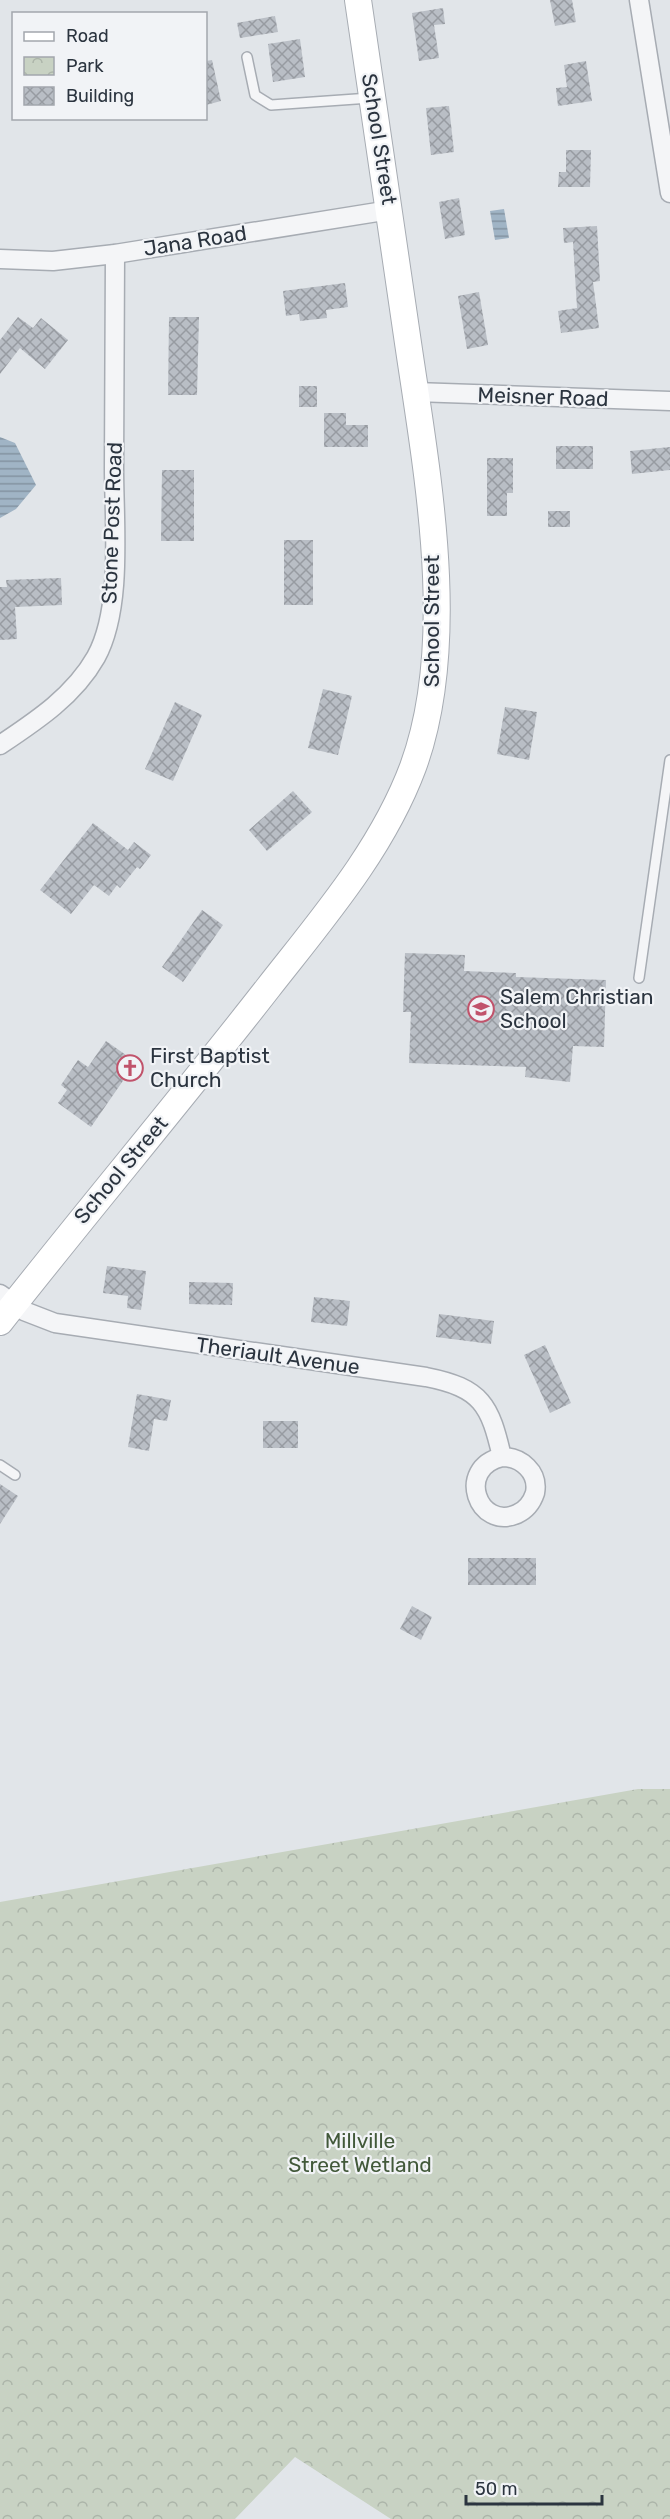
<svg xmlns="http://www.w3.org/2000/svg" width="670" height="2519" font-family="Rubik,sans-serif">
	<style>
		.park { fill: url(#park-crowns) }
		.water { fill: url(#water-rules) }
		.building { fill: url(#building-cross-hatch) }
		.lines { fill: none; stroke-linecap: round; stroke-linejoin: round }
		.lane-casing { stroke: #a7acb3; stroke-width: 12 }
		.street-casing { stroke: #a7acb3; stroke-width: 21 }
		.secondary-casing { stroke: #a7acb3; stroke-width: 28 }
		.lane { stroke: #f4f5f7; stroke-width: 9 }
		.street { stroke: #f4f5f7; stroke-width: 18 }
		.secondary { stroke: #fff; stroke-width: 26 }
		.labels { text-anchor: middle; stroke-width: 4.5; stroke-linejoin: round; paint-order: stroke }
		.street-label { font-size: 21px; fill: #2b343f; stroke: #f1f3f6 }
		.poi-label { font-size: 21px; fill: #2b343f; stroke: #f1f3f6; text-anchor: start }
		.park-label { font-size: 21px; fill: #42593a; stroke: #f1f3f6 }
	</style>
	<defs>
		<pattern id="park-crowns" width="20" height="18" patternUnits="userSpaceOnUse" patternTransform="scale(1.5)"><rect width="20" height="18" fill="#c8d2c3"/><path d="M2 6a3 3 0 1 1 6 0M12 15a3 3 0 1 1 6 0" fill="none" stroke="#acb5a9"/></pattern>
		<pattern id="water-rules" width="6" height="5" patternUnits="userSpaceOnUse" patternTransform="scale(1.5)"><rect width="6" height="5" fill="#a0b4c5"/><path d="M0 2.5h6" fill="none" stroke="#8393a1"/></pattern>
		<pattern id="building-cross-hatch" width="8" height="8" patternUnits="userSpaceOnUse" patternTransform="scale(1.5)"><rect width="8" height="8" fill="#b9bec5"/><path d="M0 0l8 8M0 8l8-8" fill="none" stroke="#979ba1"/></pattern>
	</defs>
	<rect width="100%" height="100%" fill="#e1e5e9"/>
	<!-- park -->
	<polygon class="park" points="638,1789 670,1789 670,2519 391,2519 295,2457 235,2519 0,2519 0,1902"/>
	<!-- water -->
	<g class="water">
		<polygon points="504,209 509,238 495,240 490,211"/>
		<polygon points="0,437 15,443 36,485 16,509 0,518"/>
	</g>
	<!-- building -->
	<g class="building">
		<polygon points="550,0 572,0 576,22 555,26"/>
		<polygon points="443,8 445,24 434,25 439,58 419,61 412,13"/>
		<polygon points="275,16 278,32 240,38 237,23"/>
		<polygon points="300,39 305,77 273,82 268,44"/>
		<polygon points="212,60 221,101 206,105 206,61"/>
		<polygon points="586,61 592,101 558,106 556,88 567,87 564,65"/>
		<polygon points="449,106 454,152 431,155 426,108"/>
		<polygon points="566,150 591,150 590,187 558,187 559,172 566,172"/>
		<polygon points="459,198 465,235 445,239 439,202"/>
		<polygon points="597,226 600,281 593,282 599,328 561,333 558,311 577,308 573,242 564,243 563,228"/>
		<polygon points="345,283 348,307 326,310 327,318 300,321 299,314 286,316 283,291"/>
		<polygon points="479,292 488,345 467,349 458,296"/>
		<polygon points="18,317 33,328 41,318 68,340 45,369 20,348 0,374 0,340"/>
		<polygon points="169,317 199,317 197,395 168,395"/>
		<rect x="299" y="386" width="18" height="21"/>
		<polygon points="324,413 346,413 346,425 368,425 368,447 324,447"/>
		<rect x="556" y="446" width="37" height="23"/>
		<polygon points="670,447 670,470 632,474 630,451"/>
		<polygon points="487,458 513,458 513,493 507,493 507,516 487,516"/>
		<polygon points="162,470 194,470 194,541 161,541"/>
		<rect x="548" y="511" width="22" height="16"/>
		<rect x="284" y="540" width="29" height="65"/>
		<polygon points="61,578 62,605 15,607 17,639 0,640 0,587 7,587 6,580"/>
		<polygon points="323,689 352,696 338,755 308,748"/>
		<polygon points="175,702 202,715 173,781 145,769"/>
		<polygon points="505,707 537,712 529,760 497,754"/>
		<polygon points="293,791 312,812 267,851 249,830"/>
		<polygon points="93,823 128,850 134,842 151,855 140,869 137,867 120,888 117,885 109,896 94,885 71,914 40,890"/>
		<polygon points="202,910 223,925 183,982 162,967"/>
		<polygon points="405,953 465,955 464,971 516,973 516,977 606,980 604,1047 573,1046 570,1082 525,1077 526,1067 409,1063 411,1012 403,1012"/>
		<polygon points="106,1041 136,1062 91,1127 58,1103 67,1090 61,1085 78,1060 88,1067"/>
		<polygon points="107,1266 146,1271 141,1310 127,1308 128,1296 103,1293"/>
		<polygon points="189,1282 233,1283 232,1305 189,1304"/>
		<polygon points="314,1297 350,1301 347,1326 311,1322"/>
		<polygon points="439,1314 494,1321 491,1344 436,1337"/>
		<polygon points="545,1345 571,1403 550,1413 524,1355"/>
		<polygon points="137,1394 171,1400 167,1421 154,1419 149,1451 128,1447"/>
		<rect x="263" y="1421" width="35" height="27"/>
		<polygon points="0,1484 18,1496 0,1524"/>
		<rect x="468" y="1558" width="68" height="27"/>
		<polygon points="412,1606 432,1617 421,1640 400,1629"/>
	</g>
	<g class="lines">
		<!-- lane casing -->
		<g class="lane-casing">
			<g id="lane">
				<polyline points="247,57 255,95 271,105 370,98"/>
				<polyline points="639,978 670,760"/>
				<polyline points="0,1465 15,1475"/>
			</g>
		</g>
		<!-- street casing -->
		<g class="street-casing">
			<g id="street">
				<polyline points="639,0 670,193"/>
				<polyline points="0,259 53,261 115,254 390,210"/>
				<polyline points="415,392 670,401"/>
				<path d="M0 745C36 721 74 696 96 657 123 608 114 524 114 468 114 397 114 326 115 254"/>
				<path d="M0 1294 24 1311 55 1323 426 1377C482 1388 490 1405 502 1457 455 1468 478 1531 517 1514 526 1510 532 1502 535 1493 539 1472 521 1457 502 1457"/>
			</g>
		</g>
		<!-- secondary casing -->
		<g class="secondary-casing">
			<path id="secondary" d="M0 1322C88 1210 180 1101 268 988 322 919 382 850 413 767 460 639 426 468 407 336 391 224 375 112 358 0"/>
		</g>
		<!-- lane -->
		<use href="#lane" class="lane"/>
		<!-- street -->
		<use href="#street" class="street"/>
		<!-- secondary -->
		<use href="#secondary" class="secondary"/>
	</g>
	<!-- icons -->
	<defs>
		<g id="school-ring" transform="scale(1.35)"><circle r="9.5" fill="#f1f3f6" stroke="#c1536b" stroke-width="1.5"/><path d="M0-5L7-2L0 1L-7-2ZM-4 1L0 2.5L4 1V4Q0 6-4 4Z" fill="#c1536b"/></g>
		<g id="church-ring" transform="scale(1.35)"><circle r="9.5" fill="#f1f3f6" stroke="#c1536b" stroke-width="1.5"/><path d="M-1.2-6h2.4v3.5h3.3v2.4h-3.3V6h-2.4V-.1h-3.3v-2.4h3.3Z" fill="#c1536b"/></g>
	</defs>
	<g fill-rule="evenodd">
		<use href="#school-ring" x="481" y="1009"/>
		<use href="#church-ring" x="130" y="1068"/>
	</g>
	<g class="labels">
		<!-- street labels -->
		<g class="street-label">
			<text transform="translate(379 139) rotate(81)" y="7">School Street</text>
			<text transform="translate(195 241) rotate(-9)" y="7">Jana Road</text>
			<text transform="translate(543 397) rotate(2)" y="7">Meisner Road</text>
			<text transform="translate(112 523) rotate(-88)" y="7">Stone Post Road</text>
			<text transform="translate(432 621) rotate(-90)" y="7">School Street</text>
			<text transform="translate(121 1170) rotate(-50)" y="7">School Street</text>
			<text transform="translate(278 1356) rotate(8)" y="7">Theriault Avenue</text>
		</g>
		<!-- poi labels -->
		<g class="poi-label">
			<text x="500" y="1004">Salem Christian<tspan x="500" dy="24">School</tspan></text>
			<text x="150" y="1063">First Baptist<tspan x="150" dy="24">Church</tspan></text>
		</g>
		<!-- park labels -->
		<g class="park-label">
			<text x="360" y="2148">Millville<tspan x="360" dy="24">Street Wetland</tspan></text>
		</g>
	</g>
	<!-- legend -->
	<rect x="12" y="12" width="195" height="108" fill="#f1f3f6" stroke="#a2a7ad" stroke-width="1.5"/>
	<rect x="24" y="32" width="30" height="9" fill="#ffffff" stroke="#a2a7ad" stroke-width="1.5"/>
	<text x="66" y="42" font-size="18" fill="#2b343f">Road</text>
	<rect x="24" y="57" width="30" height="18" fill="url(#park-crowns)" stroke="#a2a7ad" stroke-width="1.5"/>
	<text x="66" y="72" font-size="18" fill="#2b343f">Park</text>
	<rect x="24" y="87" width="30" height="18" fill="url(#building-cross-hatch)" stroke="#a2a7ad" stroke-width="1.5"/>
	<text x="66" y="102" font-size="18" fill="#2b343f">Building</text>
	<!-- scale -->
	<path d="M466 2495v9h136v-9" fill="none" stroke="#2b343f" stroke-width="3"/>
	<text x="475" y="2495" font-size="18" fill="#2b343f" stroke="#f1f3f6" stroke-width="4.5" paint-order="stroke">50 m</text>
</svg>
